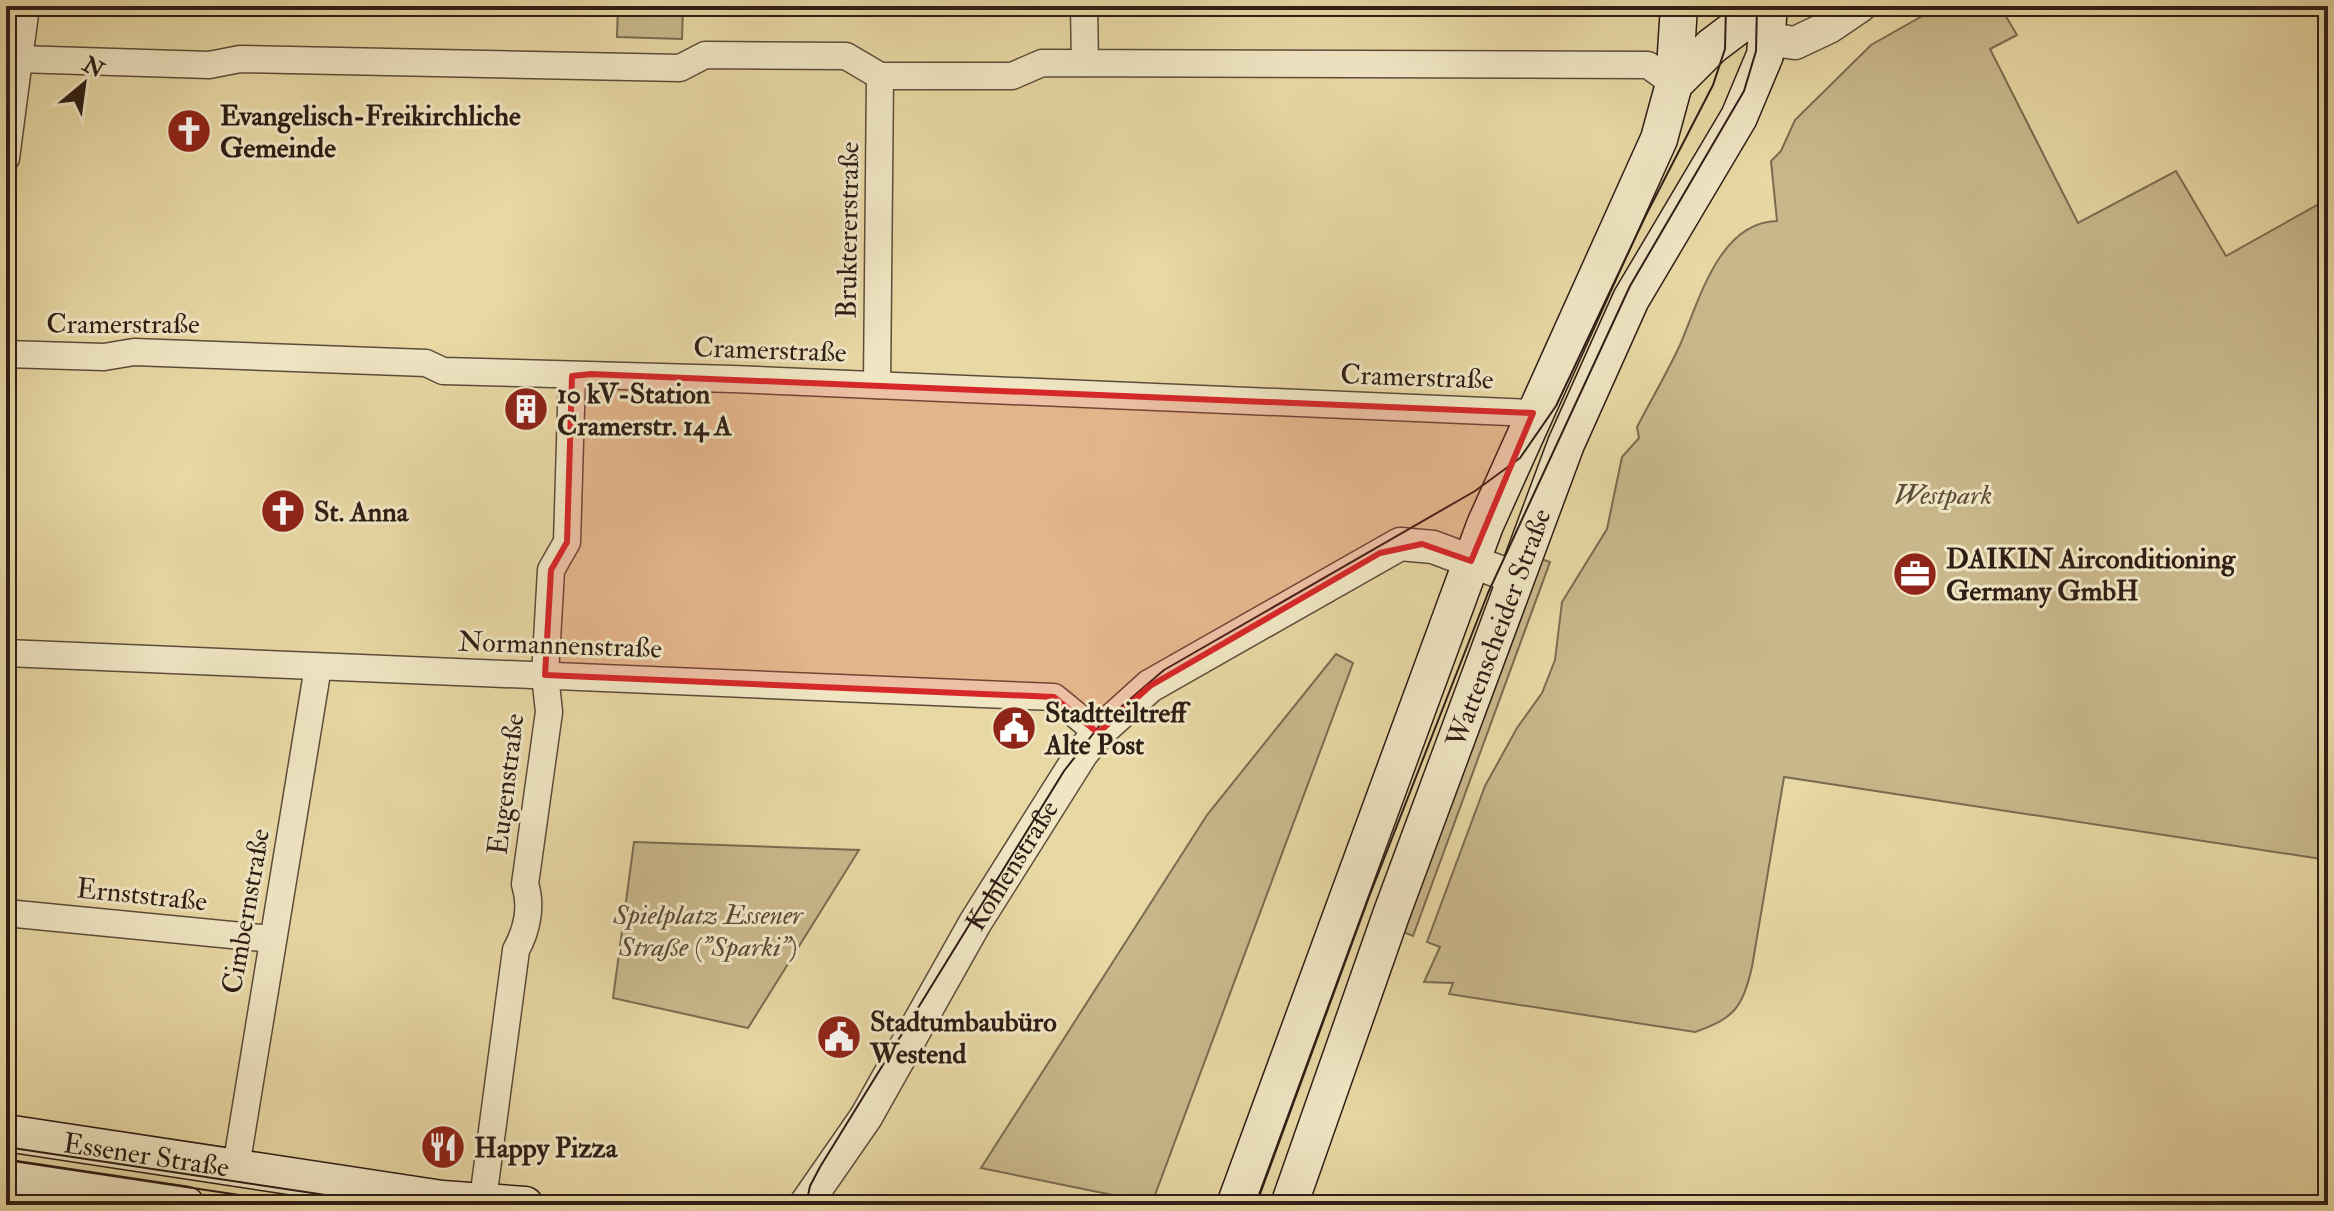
<svg xmlns="http://www.w3.org/2000/svg" width="2334" height="1211" font-family="'IM FELL Double Pica',serif">
	<style>
		.green { fill: #c9b88c; stroke: #7c6b51; stroke-width: 2 }
		.lines { fill: none; stroke-linecap: round; stroke-linejoin: round }
		.minor-casing { stroke: #5d4c3a; stroke-width: 29 }
		.tertiary-casing { stroke: #5d4c3a; stroke-width: 35 }
		.secondary-casing { stroke: #2f1e16; stroke-width: 39 }
		.minor { stroke: #f0e6c4; stroke-width: 26 }
		.tertiary { stroke: #f0e6c4; stroke-width: 32 }
		.secondary { stroke: #f0e6c4; stroke-width: 36 }
		.tram { stroke: #2f1e16; stroke-width: 2 }
		.marked { fill: #d62828; fill-opacity: 0.2; stroke: #d62828; stroke-width: 6; stroke-linejoin: round }
		.labels { text-anchor: middle; stroke-width: 6; stroke-linejoin: round; paint-order: stroke }
		.poi-label { font-size: 28px; font-weight: bold; fill: #2f1e16; stroke: #f0e6c4; text-anchor: start }
		.street-label { font-size: 28px; fill: #2f1e16; stroke: #f0e6c4 }
		.park-label { font-size: 28px; font-style: italic; fill: #5d4c39; stroke: #f0e6c4 }
	</style>
	<rect width="100%" height="100%" fill="#e8d8a4"/>
	<filter id="stains"><feTurbulence type="fractalNoise" baseFrequency=".0025" numOctaves="4"/><feColorMatrix values="0 0 0 0 .2 0 0 0 0 .09 0 0 0 0 .02 0 0 0 .5 -.17"/></filter>
	<radialGradient id="worn" r=".72"><stop offset=".6" stop-color="#630" stop-opacity="0"/><stop offset="1" stop-color="#630" stop-opacity=".3"/></radialGradient>
	<!-- green -->
	<g class="green">
		<polygon points="618,6 683,6 682,39 617,37"/>
		<path d="M1940 6H2000L2017 35 1990 49 2078 223 2176 171 2226 256 2328 199V860L1784 777 1752 967C1742 1009 1734 1018 1695 1032L1449 994 1453 983 1424 982 1440 947 1427 942 1485 786 1517 728 1542 693 1555 660 1562 602 1607 529 1622 457 1639 438 1637 427C1651 400 1667 373 1680 345 1699 301 1719 222 1777 221L1771 161 1781 151 1795 120 1871 45Z"/>
		<polygon points="1539,558 1550,562 1413,936 1401,931"/>
		<polygon points="1336,654 1353,663 1152,1203 981,1168 1207,815"/>
		<polygon points="634,842 859,850 748,1028 613,998"/>
	</g>
	<g class="lines">
		<!-- minor casing -->
		<g class="minor-casing">
			<g id="minor">
				<polyline points="1084,6 1085,63"/>
				<polyline points="18,59 209,65 240,59 680,68 705,55 846,56 880,76 1012,76 1042,63 1648,65 1674,84"/>
				<polyline points="6,158 26,6"/>
				<polyline points="6,354 104,357 134,352 426,363 443,371 732,379 1533,413"/>
				<polyline points="877,385 880,76"/>
				<polyline points="6,653 1054,697 1098,733"/>
				<polyline points="6,913 272,939"/>
				<polyline points="236,1167 318,667"/>
				<path d="M483 1199 516 950C527 930 532 906 525 884L549 712 545 675 551 570 567 542 572 376"/>
			</g>
		</g>
		<!-- tertiary casing -->
		<g class="tertiary-casing">
			<g id="tertiary">
				<polyline points="1768,39 1795,43 1829,27 1860,6"/>
				<path id="s1" d="M805 1205 866 1117 975 923 1082 753 1098 733 1150 686 1400 544 1433 547 1516 578"/>
			</g>
		</g>
		<!-- secondary casing -->
		<g class="secondary-casing">
			<g id="secondary">
				<polyline points="1674,84 1712,46 1765,6"/>
				<path id="s2" d="M6 1133 442 1199 525 1205"/>
				<polyline points="6,1178 186,1205"/>
				<polyline points="1235,1205 1485,525 1659,139 1674,84 1679,6"/>
				<path id="s3" d="M1289 1205 1391 915 1566 444 1631 299 1739 117 1765 55 1769 6"/>
			</g>
		</g>
		<!-- minor -->
		<use href="#minor" class="minor"/>
		<!-- tertiary -->
		<use href="#tertiary" class="tertiary"/>
		<!-- secondary -->
		<use href="#secondary" class="secondary"/>
		<!-- tram -->
		<g class="tram">
			<polyline points="6,1147 392,1205"/>
			<polyline points="6,1160 306,1205"/>
			<polyline points="806,1205 810,1186 820,1167 1064,771 1100,725 1164,670 1475,491 1520,458 1556,406 1646,215 1713,85 1725,49 1726,6"/>
			<polyline points="1256,1205 1369,897 1488,593 1630,286 1744,91 1756,51 1757,6"/>
		</g>
	</g>
	<!-- marked area -->
	<path class="marked" d="M591 374 1533 413 1471 561 1422 544 1380 553 1150 686 1098 733 1054 697 545 675 551 570 567 542 572 376Z"/>
	<!-- icons -->
	<defs>
		<g id="church-disc" transform="scale(2.3)"><circle r="9.5" fill="#8f2418" stroke="#f0e6c4"/><path d="M-1.2-6h2.4v3.5h3.3v2.4h-3.3V6h-2.4V-.1h-3.3v-2.4h3.3Z" fill="#fff"/></g>
		<g id="building-disc" transform="scale(2.3)"><circle r="9.5" fill="#8f2418" stroke="#f0e6c4"/><path d="M-4-6H4V6H1V3H-1V6H-4ZM-2.5-4.3h1.7v1.8h-1.7ZM.8-4.3h1.7v1.8H.8ZM-2.5-1h1.7V.8h-1.7ZM.8-1h1.7V.8H.8Z" fill="#fff"/></g>
		<g id="office-disc" transform="scale(2.3)"><circle r="9.5" fill="#8f2418" stroke="#f0e6c4"/><path d="M-6-3h4V-5.5h4V-3h4V5H-6ZM-1-4.5V-3h2v-1.5ZM-6 0V1H6V0Z" fill="#fff"/></g>
		<g id="civic-disc" transform="scale(2.3)"><circle r="9.5" fill="#8f2418" stroke="#f0e6c4"/><path d="M-.6-6.5H3V-4.5H.6V-3L4-1V1h2V6H-6V1h2V-1L-.6-3ZM-1.2 2.5V6h2.4V2.5Z" fill="#fff"/></g>
		<g id="restaurant-disc" transform="scale(2.3)"><circle r="9.5" fill="#8f2418" stroke="#f0e6c4"/><path d="M-5-6h1v4h1v-4h1v4h1v-4h1v5L-1.5 .5V6h-2V.5L-5-1ZM5-6V6H3V1.5H1.5Q1.5-4 5-6Z" fill="#fff"/></g>
	</defs>
	<g fill-rule="evenodd">
		<use href="#church-disc" x="189" y="131"/>
		<use href="#building-disc" x="526" y="409"/>
		<use href="#church-disc" x="283" y="511"/>
		<use href="#office-disc" x="1915" y="574"/>
		<use href="#civic-disc" x="1014" y="728"/>
		<use href="#civic-disc" x="839" y="1037"/>
		<use href="#restaurant-disc" x="443" y="1147"/>
	</g>
	<g class="labels">
		<!-- poi labels -->
		<g class="poi-label">
			<text x="220" y="125">Evangelisch-Freikirchliche<tspan x="220" dy="32">Gemeinde</tspan></text>
			<text x="557" y="403">10 kV-Station<tspan x="557" dy="32">Cramerstr. 14 A</tspan></text>
			<text x="314" y="521">St. Anna</text>
			<text x="1946" y="568">DAIKIN Airconditioning<tspan x="1946" dy="32">Germany GmbH</tspan></text>
			<text x="1045" y="722">Stadtteiltreff<tspan x="1045" dy="32">Alte Post</tspan></text>
			<text x="870" y="1031">Stadtumbaubüro<tspan x="870" dy="32">Westend</tspan></text>
			<text x="474" y="1157">Happy Pizza</text>
		</g>
		<!-- street labels -->
		<g class="street-label">
			<text transform="translate(847 230) rotate(-89)" y="10">Bruktererstraße</text>
			<text x="123" y="333">Cramerstraße</text>
			<text transform="translate(770 349) rotate(2)" y="10">Cramerstraße</text>
			<text transform="translate(1417 376) rotate(2)" y="10">Cramerstraße</text>
			<text dy="10" stroke="none"><textPath href="#s3" startOffset="614">Wattenscheider Straße</textPath></text>
			<text transform="translate(560 644) rotate(2)" y="10">Normannenstraße</text>
			<text transform="translate(505 784) rotate(-83)" y="10">Eugenstraße</text>
			<text dy="10" stroke="none"><textPath href="#s1" startOffset="398">Kohlenstraße</textPath></text>
			<text transform="translate(142 894) rotate(6)" y="10">Ernststraße</text>
			<text transform="translate(245 911) rotate(-80)" y="10">Cimbernstraße</text>
			<text dy="10" stroke="none"><textPath href="#s2" startOffset="142">Essener Straße</textPath></text>
		</g>
		<!-- park labels -->
		<g class="park-label">
			<text x="1943" y="504">Westpark</text>
			<text x="708" y="924">Spielplatz Essener<tspan x="708" dy="32">Straße ("Sparki")</tspan></text>
		</g>
	</g>
	<!-- margin -->
	<rect width="2334" height="1211" fill="none" stroke="#e8d8a4" stroke-width="32"/>
	<rect x="8" y="8" width="2318" height="1195" fill="none" stroke="#2f1e16" stroke-width="4"/>
	<rect x="16" y="16" width="2302" height="1179" fill="none" stroke="#2f1e16" stroke-width="2"/>
	<!-- north arrow -->
	<g transform="translate(84 84) rotate(29)" stroke="#f0e6c4" stroke-width="6" paint-order="stroke">
	<path d="M0-6L14 30L0 20L-14 30Z" fill="#2f1e16"/>
	<text y="-12" font-size="22" font-weight="bold" text-anchor="middle" fill="#2f1e16">N</text>
	</g>
	<rect width="100%" height="100%" filter="url(#stains)"/>
	<rect width="100%" height="100%" fill="url(#worn)"/>
</svg>
